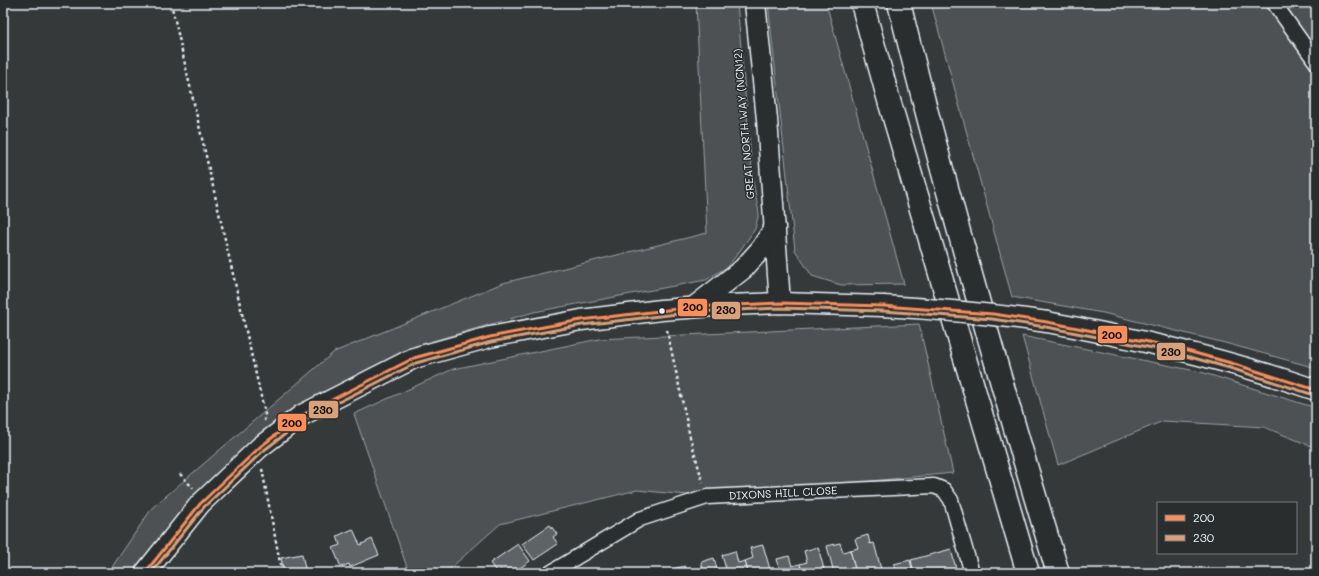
<svg xmlns="http://www.w3.org/2000/svg" width="1319" height="576" font-family="Mali,sans-serif">
	<style>
		.green { fill: #4d5152; stroke: #9aa1a5 }
		.building { fill: #5f6365; stroke: #e8f1f8 }
		.lines { fill: none; stroke-linecap: round; stroke-linejoin: round }
		.street-casing { stroke: #e8f1f8; stroke-width: 17 }
		.secondary-casing { stroke: #e8f1f8; stroke-width: 23 }
		.highway-casing { stroke: #e8f1f8; stroke-width: 25 }
		.path { stroke: #e8f1f8; stroke-width: 2.5; stroke-dasharray: 3 3; stroke-linecap: butt }
		.street { stroke: #2a2d2e; stroke-width: 14 }
		.secondary { stroke: #2a2d2e; stroke-width: 20 }
		.highway { stroke: #2a2d2e; stroke-width: 22 }
		.secondary-bridge-casing { stroke: #e8f1f8; stroke-width: 23; stroke-linecap: butt }
		.secondary-bridge { stroke: #2a2d2e; stroke-width: 20 }
		.bus-1-casing { stroke: #2a2d2e; stroke-width: 6 }
		.bus-2-casing { stroke: #2a2d2e; stroke-width: 6 }
		.bus-1 { stroke: #fa8e5a; stroke-width: 3 }
		.bus-2 { stroke: #d9a179; stroke-width: 3 }
		.bus-dot { fill: #e8f1f8; stroke: #2a2d2e; stroke-width: 1.5 }
		.labels { text-anchor: middle; stroke-width: 3; stroke-linejoin: round; paint-order: stroke }
		.street-label { font-size: 11px; fill: #e8f1f8; stroke: #2a2d2e }
		.line-badge { stroke: #2a2d2e; stroke-width: 1.5 }
		.pale-badge-label { font-size: 11px; text-anchor: middle; font-weight: bold; fill: #111 }
	</style>
	<rect width="100%" height="100%" fill="#35393a"/>
	<filter id="ink" filterUnits="userSpaceOnUse"><feTurbulence type="fractalNoise" baseFrequency=".025" numOctaves="2"/><feDisplacementMap in="SourceGraphic" scale="8" xChannelSelector="R" yChannelSelector="G"/><feConvolveMatrix kernelMatrix="1 2 1 2 8 2 1 2 1" color-interpolation-filters="sRGB"/></filter>
	<g filter="url(#ink)">
		<!-- green -->
		<g class="green">
			<polygon points="696,3 737,3 753,181 759,213 755,229 739,252 727,267 706,280 534,312 415,346 316,400 139,573 108,573 152,508 334,352 503,283 707,233"/>
			<polygon points="768,3 826,3 904,284 841,285 812,276 795,250"/>
			<polygon points="931,3 1316,3 1316,368 1225,343 1103,313 1012,297"/>
			<polygon points="919,324 953,473 707,497 637,490 500,524 445,573 409,573 354,414 453,369 599,339"/>
			<polygon points="1022,336 1201,372 1316,408 1316,448 1264,427 1163,421 1058,465"/>
		</g>
		<!-- building -->
		<g class="building">
			<polygon points="550,525 557,534 553,537 558,544 534,560 522,544"/>
			<polygon points="353,529 360,545 372,539 379,555 350,567 349,564 341,567 333,548 340,545 337,536"/>
			<polygon points="868,535 870,544 874,543 882,573 856,573 850,550 858,548 855,539"/>
			<polygon points="840,543 843,552 850,550 856,573 834,573 827,546"/>
			<polygon points="518,544 530,561 513,573 503,573 501,570 497,573 490,563"/>
			<polygon points="763,545 771,573 748,573 745,561 753,558 750,548"/>
			<polygon points="818,547 825,573 802,573 800,564 807,562 804,551"/>
			<polygon points="951,549 957,573 914,573 911,560"/>
			<polygon points="735,551 738,563 745,561 748,573 727,573 722,555"/>
			<polygon points="302,554 306,573 284,573 281,558"/>
			<polygon points="789,556 792,566 800,564 802,573 781,573 777,559"/>
			<polygon points="714,558 718,573 698,573 704,571 701,562"/>
			<polygon points="910,560 913,573 897,573 894,564"/>
			<polygon points="685,566 687,573 674,573 672,569"/>
		</g>
		<g class="lines">
			<!-- street casing -->
			<g class="street-casing">
				<g id="street">
					<polyline points="1274,3 1316,62"/>
					<polyline points="550,573 640,519 707,497 934,486 944,490 951,500 972,573"/>
				</g>
			</g>
			<!-- secondary casing -->
			<g class="secondary-casing">
				<g id="secondary">
					<polyline points="755,3 767,119 780,303"/>
					<polyline points="694,307 743,269 761,249 775,227"/>
					<path d="M1047 322C1140 339 1227 359 1316 390"/>
					<polyline points="145,573 200,504 260,447 302,415 414,358 490,337 581,320 661,310 727,305 780,303 883,306"/>
				</g>
			</g>
			<!-- highway casing -->
			<g class="highway-casing">
				<g id="highway">
					<polyline points="862,3 888,97 1028,573"/>
					<path d="M899 3C946 194 1001 384 1058 573"/>
				</g>
			</g>
			<!-- path -->
			<g class="path">
				<polyline points="171,3 265,414 264,421"/>
				<polyline points="667,330 690,437 703,483"/>
				<polyline points="262,469 282,573"/>
				<polyline points="180,474 193,488"/>
			</g>
			<!-- street -->
			<use href="#street" class="street"/>
			<!-- secondary -->
			<use href="#secondary" class="secondary"/>
			<!-- highway -->
			<use href="#highway" class="highway"/>
			<!-- secondary-bridge casing -->
			<g class="secondary-bridge-casing">
				<path id="secondary-bridge" d="M883 306C938 309 992 314 1047 322"/>
			</g>
			<!-- secondary-bridge -->
			<use href="#secondary-bridge" class="secondary-bridge"/>
			<!-- bus-1 casing -->
			<g class="bus-1-casing">
				<polyline id="bus-1" points="145,573 200,504 260,447 302,415 414,358 490,337 581,320 694,307 780,303 883,306 993,314 1047,322 1169,346 1231,363 1316,390"/>
			</g>
			<!-- bus-2 casing -->
			<g class="bus-2-casing">
				<polyline id="bus-2" points="151,573 204,507 263,451 305,419 416,363 491,342 582,325 694,312 780,308 883,311 992,319 1046,327 1168,351 1230,368 1314,395"/>
			</g>
			<!-- bus-1 -->
			<use href="#bus-1" class="bus-1"/>
			<!-- bus-2 -->
			<use href="#bus-2" class="bus-2"/>
		</g>
	</g>
	<!-- markers -->
	<circle class="bus-dot" cx="662" cy="311" r="3.5"/>
	<g class="labels">
		<!-- street labels -->
		<g class="street-label">
			<text transform="translate(744 124) rotate(-95)" y="4">GREAT NORTH WAY (NCN12)</text>
			<text transform="translate(783 493) rotate(-3)" y="4">DIXONS HILL CLOSE</text>
		</g>
	</g>
	<g class="line-badge">
		<rect x="677" y="298" width="31" height="19" rx="4" fill="#fa8e5a"/>
		<rect x="711" y="301" width="30" height="19" rx="4" fill="#d9a179"/>
		<rect x="1097" y="325" width="31" height="19" rx="4" fill="#fa8e5a"/>
		<rect x="1156" y="342" width="30" height="19" rx="4" fill="#d9a179"/>
		<rect x="308" y="400" width="31" height="19" rx="4" fill="#d9a179"/>
		<rect x="277" y="413" width="30" height="19" rx="4" fill="#fa8e5a"/>
	</g>
	<g class="pale-badge-label">
		<text x="693" y="311">200</text>
		<text x="726" y="314">230</text>
		<text x="1112" y="339">200</text>
		<text x="1171" y="356">230</text>
		<text x="323" y="414">230</text>
		<text x="292" y="427">200</text>
	</g>
	<!-- margin -->
	<rect width="1319" height="576" fill="none" stroke="#2a2d2e" stroke-width="16"/>
	<rect x="8" y="8" width="1303" height="560" fill="none" stroke="#e8f1f8" stroke-width="1.5" filter="url(#ink)"/>
	<!-- legend -->
	<rect x="1157" y="502" width="140" height="52" fill="#2a2d2e" stroke="#767b7f"/>
	<rect x="1165" y="515" width="20" height="6" fill="#fa8e5a" stroke="#767b7f"/>
	<text x="1193" y="522" font-size="12" fill="#e8f1f8">200</text>
	<rect x="1165" y="535" width="20" height="6" fill="#d9a179" stroke="#767b7f"/>
	<text x="1193" y="542" font-size="12" fill="#e8f1f8">230</text>
</svg>
